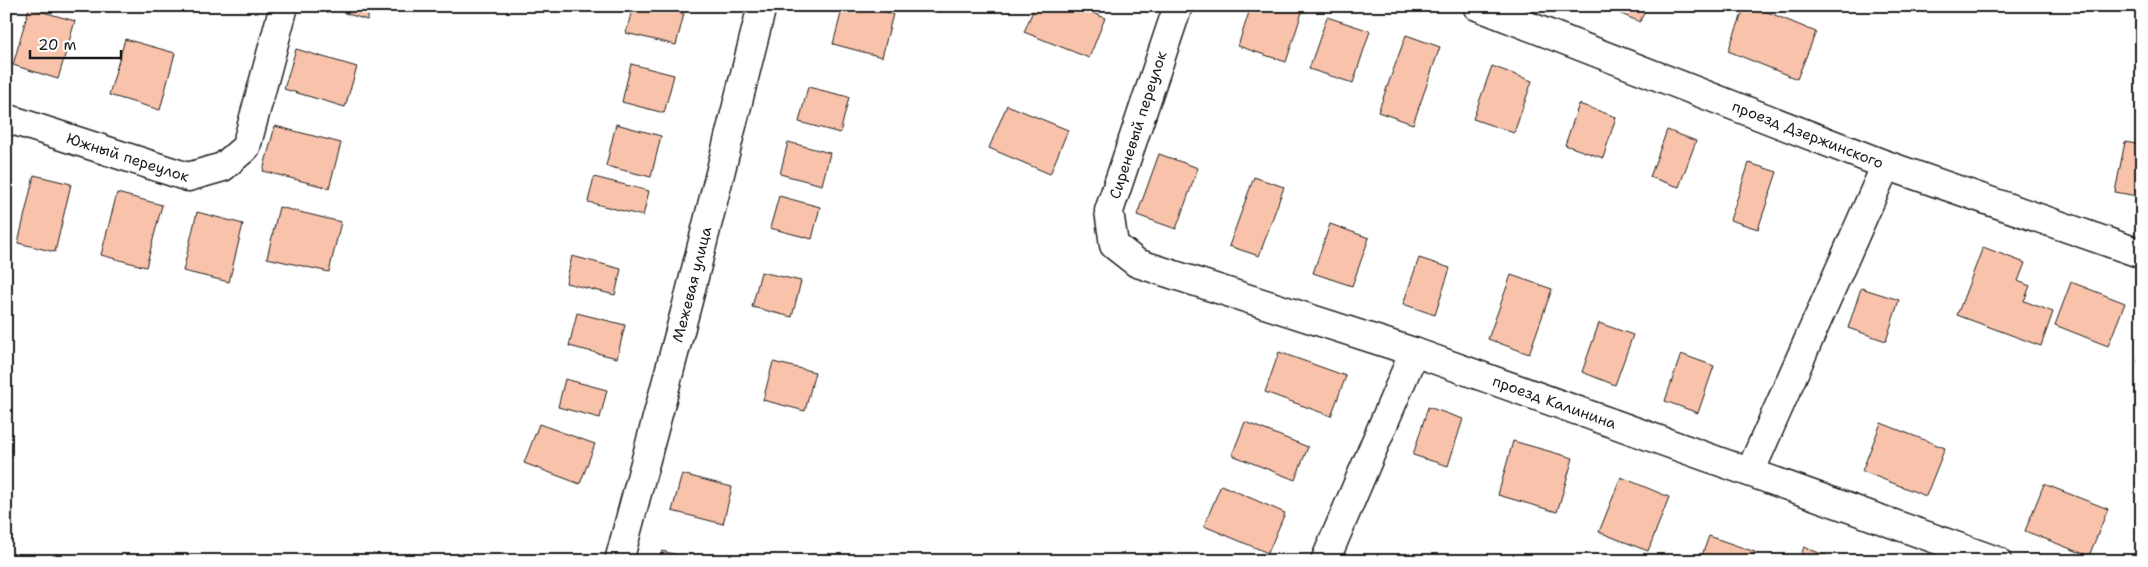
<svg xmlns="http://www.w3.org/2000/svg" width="2148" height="567" font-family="'Shantell Sans',sans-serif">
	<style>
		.building { fill: #f8c3aa; stroke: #1c1c1c }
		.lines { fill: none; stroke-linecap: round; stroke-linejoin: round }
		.minor-casing { stroke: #1c1c1c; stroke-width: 31 }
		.minor { stroke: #fff; stroke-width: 28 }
		.labels { text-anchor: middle; stroke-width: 4.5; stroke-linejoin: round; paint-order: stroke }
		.street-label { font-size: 15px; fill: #1c1c1c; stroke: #fff }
	</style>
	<rect width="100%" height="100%" fill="#fff"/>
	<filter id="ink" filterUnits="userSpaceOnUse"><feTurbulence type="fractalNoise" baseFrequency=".02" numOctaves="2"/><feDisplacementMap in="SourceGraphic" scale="10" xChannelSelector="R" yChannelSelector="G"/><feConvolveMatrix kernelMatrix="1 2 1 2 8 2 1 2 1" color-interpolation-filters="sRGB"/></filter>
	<g filter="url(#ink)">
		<!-- building -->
		<g class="building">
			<polygon points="323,6 371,6 367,20"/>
			<polygon points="633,6 653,6 684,14 676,45 626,33"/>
			<polygon points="843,6 863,6 893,14 882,57 833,44"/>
			<polygon points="1035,6 1076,6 1105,18 1089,58 1024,32"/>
			<polygon points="1251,6 1304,6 1286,62 1238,46"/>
			<polygon points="1608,6 1647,6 1640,22 1607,8"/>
			<polygon points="1745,6 1753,6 1816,32 1797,79 1728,51"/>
			<polygon points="29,8 75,21 58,79 13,65"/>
			<polygon points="1327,17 1370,31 1353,83 1309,69"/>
			<polygon points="1406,35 1440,47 1413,124 1378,112"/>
			<polygon points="125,39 175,53 160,110 109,95"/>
			<polygon points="296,49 357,67 345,107 284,89"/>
			<polygon points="631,64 674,75 664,113 622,102"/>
			<polygon points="1492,66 1532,81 1514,133 1473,119"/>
			<polygon points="808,87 849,97 840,133 799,122"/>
			<polygon points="1579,104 1616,117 1603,158 1565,145"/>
			<polygon points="1007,105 1068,130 1050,174 989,148"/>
			<polygon points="616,124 661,136 651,177 606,166"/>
			<polygon points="275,126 341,143 329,188 263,171"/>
			<polygon points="1667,130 1696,141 1679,187 1650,177"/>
			<polygon points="788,142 830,153 822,185 780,174"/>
			<polygon points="2125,142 2142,145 2142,197 2115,192"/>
			<polygon points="1159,154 1198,168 1176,229 1137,215"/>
			<polygon points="1749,163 1777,172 1758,229 1730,220"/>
			<polygon points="34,175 71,184 55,252 18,243"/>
			<polygon points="594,177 649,191 643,216 588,202"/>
			<polygon points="1254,177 1284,187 1259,256 1229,246"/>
			<polygon points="117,193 162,205 146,267 101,255"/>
			<polygon points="779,196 820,207 812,239 770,228"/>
			<polygon points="279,207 341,222 329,272 267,258"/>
			<polygon points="197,212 243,224 229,282 183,271"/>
			<polygon points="1330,224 1369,238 1352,286 1313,273"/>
			<polygon points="1983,247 2025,263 2018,281 2030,286 2024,301 2053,312 2041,346 1957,315"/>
			<polygon points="572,256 621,269 615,295 566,283"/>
			<polygon points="1419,258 1450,268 1435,315 1403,304"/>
			<polygon points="761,272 801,281 792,317 752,307"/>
			<polygon points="1511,275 1552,289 1529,354 1488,339"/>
			<polygon points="2071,282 2125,303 2108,346 2055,325"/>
			<polygon points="1861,288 1899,300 1886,341 1848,328"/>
			<polygon points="577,313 625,325 617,358 569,346"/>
			<polygon points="1599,323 1633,335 1615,385 1582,372"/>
			<polygon points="2142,348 2142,363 2138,362"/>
			<polygon points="1279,352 1346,376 1331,416 1265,392"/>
			<polygon points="1681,354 1714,366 1698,413 1665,401"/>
			<polygon points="773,362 815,372 805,411 763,400"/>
			<polygon points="565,379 607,390 600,418 558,407"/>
			<polygon points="1428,407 1463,419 1448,466 1413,455"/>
			<polygon points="1245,422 1308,447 1295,480 1232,455"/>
			<polygon points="1881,423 1945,448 1926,496 1862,471"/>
			<polygon points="539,424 595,444 580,484 524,463"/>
			<polygon points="1513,441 1573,458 1557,512 1498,495"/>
			<polygon points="682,474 732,487 723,524 672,511"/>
			<polygon points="1621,477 1669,497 1648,551 1599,532"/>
			<polygon points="2044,484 2108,509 2089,556 2025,531"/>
			<polygon points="1221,485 1285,513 1268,553 1204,526"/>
			<polygon points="1709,536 1755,552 1752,561 1700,561"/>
			<polygon points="1804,547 1829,557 1828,561 1799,561"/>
			<polygon points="662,551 700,561 660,561"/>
		</g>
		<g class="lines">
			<!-- minor casing -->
			<g class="minor-casing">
				<g id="minor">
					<path id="s1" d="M1178 6 1109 211 1114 245 1137 263 1414 352 1997 561"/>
					<path id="s2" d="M1477 6 1886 165 2142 254"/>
					<path id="s3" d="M6 118 188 177 223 167 246 147 284 6"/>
					<polyline points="1750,472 1886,165"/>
					<path id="s4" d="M619 561 689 297 762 6"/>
					<polyline points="1325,561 1414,352"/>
				</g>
			</g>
			<!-- minor -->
			<use href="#minor" class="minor"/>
		</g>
	</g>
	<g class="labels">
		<!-- street labels -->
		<g class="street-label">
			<text transform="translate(1138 125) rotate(-72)" y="5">Сиреневый переулок</text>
			<text dy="5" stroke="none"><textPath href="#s2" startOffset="355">проезд Дзержинского</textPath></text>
			<text dy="5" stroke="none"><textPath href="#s3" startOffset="128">Южный переулок</textPath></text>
			<text dy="5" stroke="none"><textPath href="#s4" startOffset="286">Межевая улица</textPath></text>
			<text dy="5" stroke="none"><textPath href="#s1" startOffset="720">проезд Калинина</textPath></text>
		</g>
	</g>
	<!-- margin -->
	<rect width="2148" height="567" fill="none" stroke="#fff" stroke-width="25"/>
	<rect x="12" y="12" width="2123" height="542" fill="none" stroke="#1c1c1c" stroke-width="2" filter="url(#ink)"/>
	<!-- scale -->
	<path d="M30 50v8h91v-8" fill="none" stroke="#1c1c1c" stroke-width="2.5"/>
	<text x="38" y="50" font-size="15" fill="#1c1c1c" stroke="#ffffff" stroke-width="4" paint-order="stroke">20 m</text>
</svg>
